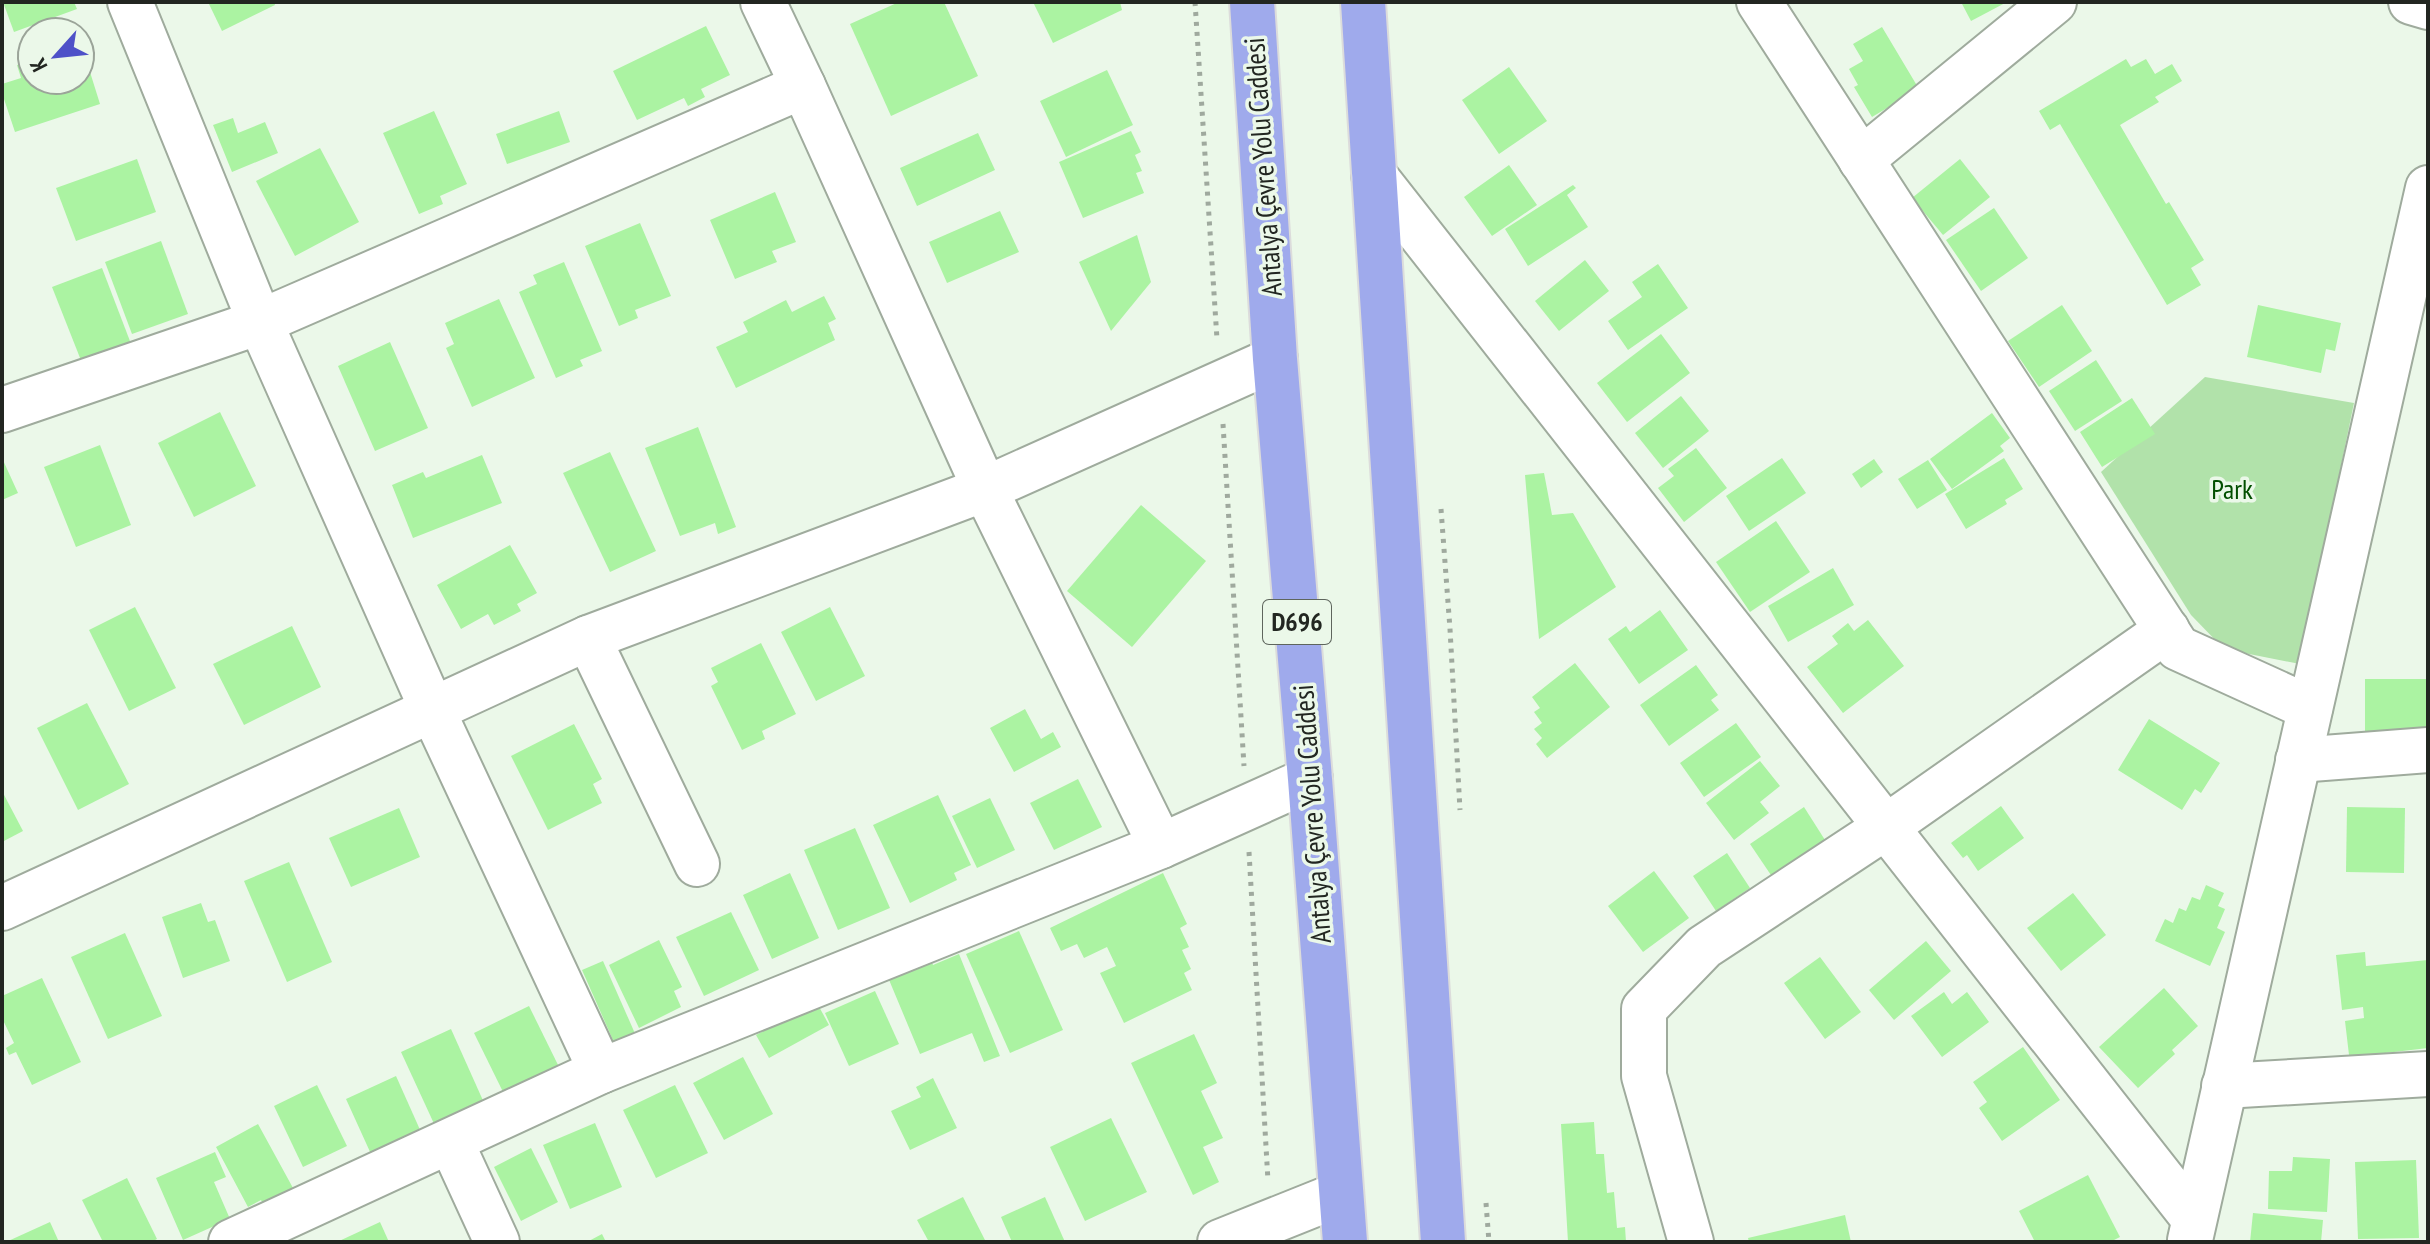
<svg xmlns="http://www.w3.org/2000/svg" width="2430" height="1244" font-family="'PT Sans Narrow',sans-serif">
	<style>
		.green { fill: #b1e2aa }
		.building { fill: #abf3a2 }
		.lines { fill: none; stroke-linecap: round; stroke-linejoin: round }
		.street-casing { stroke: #9fab9d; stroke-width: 48 }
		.highway-casing { stroke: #dcdcdb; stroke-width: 48 }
		.path { stroke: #9fa99e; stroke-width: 5; stroke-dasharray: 4 6; stroke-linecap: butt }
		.street { stroke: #fff; stroke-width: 44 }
		.highway { stroke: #9faaec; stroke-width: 44 }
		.labels { text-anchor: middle; stroke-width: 7; stroke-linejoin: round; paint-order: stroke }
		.shield { fill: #ebf8e9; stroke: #5e655d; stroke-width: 2 }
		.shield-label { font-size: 26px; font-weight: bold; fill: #222621 }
		.street-label { font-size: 28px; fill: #222621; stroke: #ebf8e9 }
		.park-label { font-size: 28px; fill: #024f00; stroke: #ebf8e9 }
	</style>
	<rect width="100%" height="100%" fill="#ebf8e9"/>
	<!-- green -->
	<polygon class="green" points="2205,377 2354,403 2300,664 2224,649 2191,615 2101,472"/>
	<!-- building -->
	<g class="building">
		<polygon points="3,2 74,2 77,9 14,32"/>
		<polygon points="208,2 274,2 275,5 222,31"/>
		<polygon points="899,2 944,2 978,76 891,116 850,24"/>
		<polygon points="1033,2 1120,2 1122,10 1053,43"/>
		<polygon points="1961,2 2007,2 1971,21"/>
		<polygon points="706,26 730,75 701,89 705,97 688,106 684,98 637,120 613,71"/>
		<polygon points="1882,27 1919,89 1872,117 1854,87 1858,85 1849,69 1863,61 1853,44"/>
		<polygon points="85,56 100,104 15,132 2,93 2,84 21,78 17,65 32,60 32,80 80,80 80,58"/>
		<polygon points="2126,59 2131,67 2146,59 2155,74 2172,64 2182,81 2155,97 2159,102 2120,125 2166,204 2169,202 2204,260 2191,268 2201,285 2167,305 2060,124 2050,130 2039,111"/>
		<polygon points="1509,67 1547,121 1499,154 1462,100"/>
		<polygon points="1107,70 1133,125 1066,157 1040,101"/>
		<polygon points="434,111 467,184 440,196 443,204 419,214 383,133"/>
		<polygon points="559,111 570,142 507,164 496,134"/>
		<polygon points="233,118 238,133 265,122 278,153 232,172 213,125"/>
		<polygon points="1131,131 1141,152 1135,155 1142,171 1136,173 1144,193 1083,218 1059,162"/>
		<polygon points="978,133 995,170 917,206 900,168"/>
		<polygon points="320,148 359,222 295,256 256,181"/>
		<polygon points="137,159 156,212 76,241 56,188"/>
		<polygon points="1960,159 1990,197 1943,235 1912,198"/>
		<polygon points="1509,165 1537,205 1492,236 1464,197"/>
		<polygon points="1573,185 1576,188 1567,195 1588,227 1528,266 1505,229"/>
		<polygon points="775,192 796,242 772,251 777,262 735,279 710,220"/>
		<polygon points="1994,208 2028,258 1981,291 1946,240"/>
		<polygon points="1000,211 1019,252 947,283 929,242"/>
		<polygon points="640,223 671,296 635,310 638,318 619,326 585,246"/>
		<polygon points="1137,235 1151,282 1111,331 1079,262"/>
		<polygon points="161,241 188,314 132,334 105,262"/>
		<polygon points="1585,260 1609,291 1559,331 1535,301"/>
		<polygon points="564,262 602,351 580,360 583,366 556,378 519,292 537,284 533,275"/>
		<polygon points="1658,264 1688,308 1628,350 1608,321 1642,297 1632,282"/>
		<polygon points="102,268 133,349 84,368 52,287"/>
		<polygon points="824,296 836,319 828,323 835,340 736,388 716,347 748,332 743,322 786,300 792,312"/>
		<polygon points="499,299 535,378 472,407 446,348 454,344 445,323"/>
		<polygon points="2062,305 2092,351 2039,387 2008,341"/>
		<polygon points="2258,305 2341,323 2335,351 2326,349 2321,373 2247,357"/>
		<polygon points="1661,334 1690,373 1627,422 1597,383"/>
		<polygon points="390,342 428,428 375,451 338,366"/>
		<polygon points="2096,360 2122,401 2075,431 2049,391"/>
		<polygon points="1681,396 1709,431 1663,468 1635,433"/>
		<polygon points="2132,398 2155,434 2102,467 2080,432"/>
		<polygon points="220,412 256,486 194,517 158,443"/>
		<polygon points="1992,413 2010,438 2000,446 2004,451 1952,489 1930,459"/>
		<polygon points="698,427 736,527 718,534 715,523 680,536 645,448"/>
		<polygon points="100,445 131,525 76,547 44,467"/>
		<polygon points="1696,448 1727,488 1684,522 1658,488 1674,476 1668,469"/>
		<polygon points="610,452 656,551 610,572 563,473"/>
		<polygon points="482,455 502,503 413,538 392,485 423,472 426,478"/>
		<polygon points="2,458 18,493 2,500"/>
		<polygon points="1782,458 1806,493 1749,531 1726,496"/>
		<polygon points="2004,458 2023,489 2005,500 2007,504 1966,529 1945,494"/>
		<polygon points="1874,459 1883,472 1861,488 1852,474"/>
		<polygon points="1928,460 1947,490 1917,509 1898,479"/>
		<polygon points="1544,473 1552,515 1573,513 1616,587 1539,639 1525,475"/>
		<polygon points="1141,505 1206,561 1132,647 1067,591"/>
		<polygon points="1776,521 1810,572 1750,612 1716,562"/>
		<polygon points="510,545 537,593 517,604 521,611 494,625 488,614 461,629 437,585"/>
		<polygon points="1833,568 1854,605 1788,642 1768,606"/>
		<polygon points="135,607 176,688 129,711 89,630"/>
		<polygon points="830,607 865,676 816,701 781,632"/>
		<polygon points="1660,610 1688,650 1639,684 1608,639 1626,626 1630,632"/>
		<polygon points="1868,620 1904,666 1843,713 1807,667 1838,644 1832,636 1848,623 1854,631"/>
		<polygon points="292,626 321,687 244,725 213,664"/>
		<polygon points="761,643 796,714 762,731 765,739 742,750 711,686 718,682 711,668"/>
		<polygon points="1575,663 1610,707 1547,758 1536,744 1542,738 1534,729 1542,723 1534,712 1540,708 1532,697"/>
		<polygon points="1696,665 1718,695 1711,700 1719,710 1669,746 1640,705"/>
		<rect x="2365" y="679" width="63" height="58"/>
		<polygon points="87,703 129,784 78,810 37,728"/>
		<polygon points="1025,709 1041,739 1053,732 1061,747 1014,772 990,728"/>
		<polygon points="2149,719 2220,763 2201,793 2195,789 2182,810 2118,770"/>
		<polygon points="1736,723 1761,757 1704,797 1680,763"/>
		<polygon points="574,724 602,779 593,784 602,803 548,830 511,756"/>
		<polygon points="1760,761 1780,786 1760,802 1769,813 1734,840 1706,803"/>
		<polygon points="1078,779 1102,827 1054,850 1030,803"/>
		<polygon points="2,791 23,831 2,842"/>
		<polygon points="938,795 971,865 954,873 957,880 910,903 873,825"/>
		<polygon points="990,798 1015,850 977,868 952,816"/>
		<polygon points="2001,806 2024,838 1978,871 1967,855 1963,858 1951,843"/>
		<polygon points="1804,807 1832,851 1779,887 1750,844"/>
		<polygon points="2347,807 2405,808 2404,873 2346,872"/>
		<polygon points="399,808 420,857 351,887 329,838"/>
		<polygon points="855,828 890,908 838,930 804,850"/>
		<polygon points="1727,853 1750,888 1716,911 1693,876"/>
		<polygon points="289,862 332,962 287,982 244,881"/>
		<polygon points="1654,871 1689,918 1643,952 1608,906"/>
		<polygon points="790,873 819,938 772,959 743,895"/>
		<polygon points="1163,873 1187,924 1180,928 1189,947 1182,950 1191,969 1184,973 1192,990 1124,1023 1100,973 1116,966 1107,947 1084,958 1077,944 1061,951 1050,928"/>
		<polygon points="2206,885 2224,893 2218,906 2225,909 2217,928 2225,932 2210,966 2155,941 2165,919 2173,923 2179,908 2186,911 2192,897 2200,900"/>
		<polygon points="2073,893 2106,935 2061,971 2027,928"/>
		<polygon points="201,903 208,922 215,920 230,961 183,978 162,917"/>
		<polygon points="731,912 759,970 704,996 676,937"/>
		<polygon points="1019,931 1063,1030 1010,1053 966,954"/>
		<polygon points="125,933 162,1016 108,1039 71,957"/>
		<polygon points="659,940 682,987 674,991 681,1007 639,1028 609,965"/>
		<polygon points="1926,941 1951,971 1894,1020 1869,990"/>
		<polygon points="2365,952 2366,966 2428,960 2428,1048 2377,1054 2379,1069 2351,1072 2345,1021 2364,1018 2363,1007 2342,1010 2336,955"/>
		<polygon points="959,954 1000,1056 984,1062 972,1033 920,1054 887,975 930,957 933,965"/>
		<polygon points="1820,957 1861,1012 1825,1039 1784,983"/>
		<polygon points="603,961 637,1038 616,1047 582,970"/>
		<polygon points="42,978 81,1062 32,1085 16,1052 9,1055 6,1048 14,1043 2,1018 2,996"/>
		<polygon points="2164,988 2198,1026 2172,1050 2175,1054 2138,1088 2099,1047"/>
		<polygon points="875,991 899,1044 849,1066 825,1013"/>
		<polygon points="1944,992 1952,1004 1967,992 1989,1022 1942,1057 1911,1016"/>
		<polygon points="817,1003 829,1025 769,1058 756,1035"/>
		<polygon points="529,1006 561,1071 506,1098 474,1033"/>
		<polygon points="451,1029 485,1105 436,1128 401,1052"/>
		<polygon points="1194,1034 1217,1083 1201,1091 1223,1138 1203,1147 1219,1182 1193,1195 1131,1063"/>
		<polygon points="2023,1047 2060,1100 2002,1141 1979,1108 1987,1102 1973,1082"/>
		<polygon points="743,1057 773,1114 724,1140 693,1083"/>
		<polygon points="396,1076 421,1132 371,1154 346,1099"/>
		<polygon points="933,1078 957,1128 910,1150 891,1111 921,1097 916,1087"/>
		<polygon points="317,1085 347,1146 303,1167 274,1106"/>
		<polygon points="675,1085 708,1153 656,1178 623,1110"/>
		<polygon points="1111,1118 1147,1192 1085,1221 1050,1147"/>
		<polygon points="1594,1122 1596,1154 1604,1154 1607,1193 1614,1192 1617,1228 1625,1227 1626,1242 1568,1242 1561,1124"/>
		<polygon points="595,1123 622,1187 570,1209 543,1145"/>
		<polygon points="258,1124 293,1188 263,1204 261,1200 248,1207 216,1147"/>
		<polygon points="531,1148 558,1202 521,1221 494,1167"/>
		<polygon points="215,1152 226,1177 214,1182 230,1219 183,1240 156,1178"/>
		<polygon points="2293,1157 2330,1159 2327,1212 2268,1209 2269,1171 2292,1171"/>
		<polygon points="2416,1160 2419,1238 2358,1239 2355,1162"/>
		<polygon points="2088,1175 2120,1237 2110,1242 2035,1242 2019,1211"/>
		<polygon points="127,1178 157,1239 151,1242 103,1242 82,1200"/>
		<polygon points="963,1197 986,1242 929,1242 917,1220"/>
		<polygon points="1045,1197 1065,1242 1012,1242 1001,1217"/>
		<polygon points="2253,1213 2323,1220 2321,1242 2250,1242"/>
		<polygon points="1845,1215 1851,1242 1749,1242 1748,1238"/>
		<polygon points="50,1222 59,1242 6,1242"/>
		<polygon points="380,1222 389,1242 337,1242"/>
		<polygon points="602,1234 606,1242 587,1242"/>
	</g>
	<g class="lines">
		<!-- street casing -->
		<g class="street-casing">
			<g id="street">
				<polyline points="130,2 260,322 432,709 601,1071"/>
				<polyline points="763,2 803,86 985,489 1161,846"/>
				<polyline points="1759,2 2178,648 2310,708"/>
				<polyline points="2411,2 2428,7"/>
				<polyline points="1861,160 2054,2"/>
				<polyline points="1374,175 2194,1219"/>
				<polyline points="2,410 260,322 803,86"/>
				<polyline points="588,638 697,864"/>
				<polyline points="2298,760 2428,750"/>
				<polyline points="2,908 588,638 985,489 1275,359"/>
				<polyline points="2224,1086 2428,1074"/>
				<polyline points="451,1142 497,1242"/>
				<polyline points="2190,1240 2428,188"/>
				<polyline points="231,1242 601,1071 1161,846 1310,779"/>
				<polyline points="1220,1242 1340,1194"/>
				<polyline points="1691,1242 1644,1076 1644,1009 1704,947 1886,827 2167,630"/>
			</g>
		</g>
		<!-- highway casing -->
		<g class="highway-casing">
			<g id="highway">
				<polyline points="1252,2 1275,359 1310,779 1345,1242"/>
				<polyline points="1363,2 1443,1242"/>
			</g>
		</g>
		<!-- path -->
		<g class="path">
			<polyline points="1195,2 1217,339"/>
			<polyline points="1223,424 1244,766"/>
			<polyline points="1441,509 1450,629 1460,810"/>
			<polyline points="1249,852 1268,1181"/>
			<polyline points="1486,1203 1489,1242"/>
		</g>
		<!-- street -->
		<use href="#street" class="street"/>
		<!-- highway -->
		<use href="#highway" class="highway"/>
	</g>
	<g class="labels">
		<!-- shield labels -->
		<rect class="shield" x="1263" y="600" width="68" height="44" rx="6"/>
		<g class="shield-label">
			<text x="1297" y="631">D696</text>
		</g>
		<!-- street labels -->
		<g class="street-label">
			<text transform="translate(1263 167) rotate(-94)" y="10">Antalya Çevre Yolu Caddesi</text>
			<text transform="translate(1312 814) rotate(-94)" y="10">Antalya Çevre Yolu Caddesi</text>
		</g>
		<!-- park labels -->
		<g class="park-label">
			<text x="2232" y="499">Park</text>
		</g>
	</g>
	<!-- border -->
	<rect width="2430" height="1244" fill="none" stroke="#222621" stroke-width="8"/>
	<!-- north arrow -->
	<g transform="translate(56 56) rotate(243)"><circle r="38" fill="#ebf8e9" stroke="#9ba499" stroke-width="2"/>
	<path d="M0-6L14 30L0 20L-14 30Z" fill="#4e51c8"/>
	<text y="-12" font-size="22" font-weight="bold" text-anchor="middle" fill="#222621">K</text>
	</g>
</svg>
